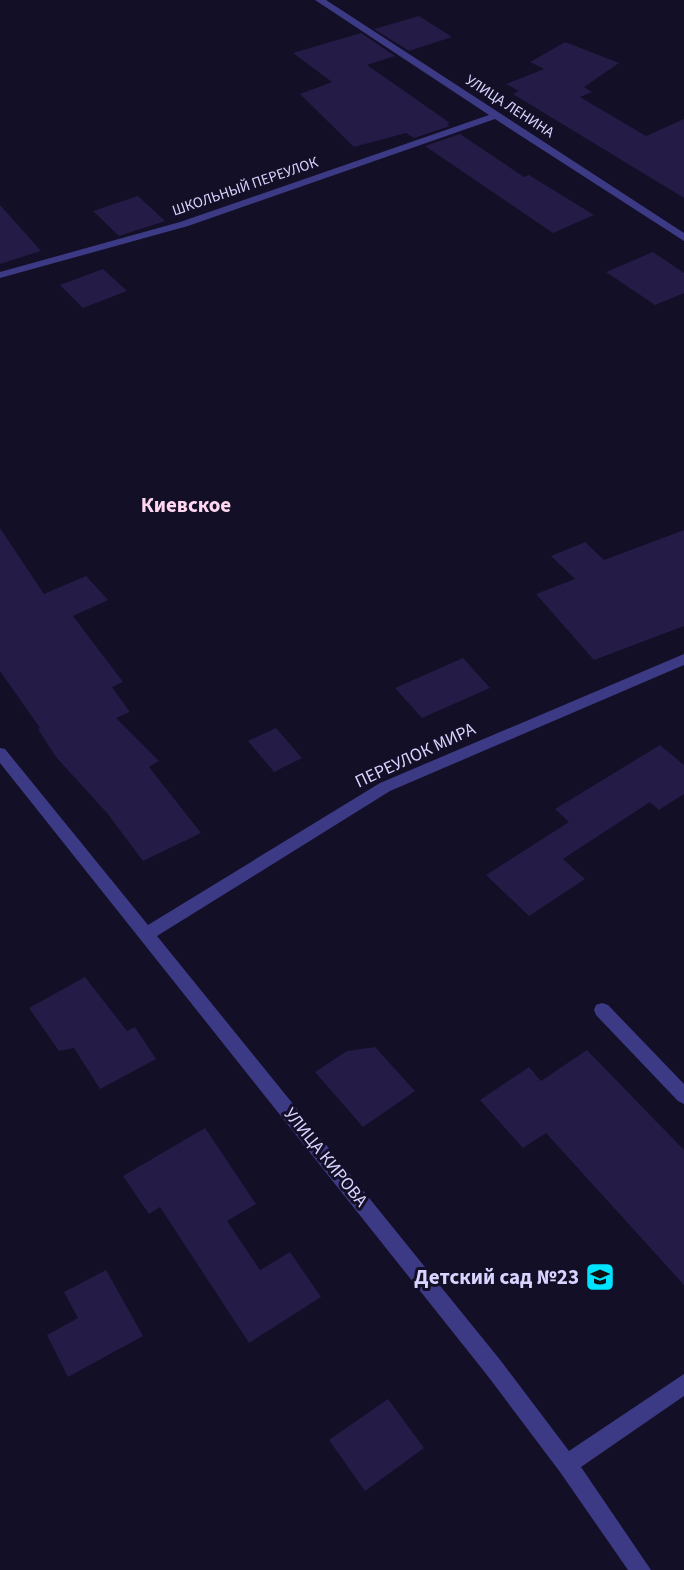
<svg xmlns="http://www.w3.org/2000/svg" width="684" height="1570" font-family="'Source Sans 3',sans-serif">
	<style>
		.building { fill: #241b47 }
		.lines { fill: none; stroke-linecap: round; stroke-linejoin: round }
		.minor { fill: #3d3a85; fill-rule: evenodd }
		.labels { text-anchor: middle; stroke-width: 6; stroke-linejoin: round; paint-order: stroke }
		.far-street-label { font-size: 15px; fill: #d9d4ff; stroke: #130f26 }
		.street-label { font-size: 18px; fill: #d9d4ff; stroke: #130f26 }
		.quarter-label { font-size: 21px; font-weight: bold; fill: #ffd6f0; stroke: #130f26 }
		.near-poi-label { font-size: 21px; font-weight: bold; fill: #d9d4ff; stroke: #130f26; text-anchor: end }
	</style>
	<rect width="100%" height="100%" fill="#130f26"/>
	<!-- building -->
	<g class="building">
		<polygon points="419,16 452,37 409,51 374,29"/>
		<polygon points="361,33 395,56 367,65 450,123 447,124 450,126 414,138 406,133 354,147 300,94 332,82 293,53"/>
		<polygon points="565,42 619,63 584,87 592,92 580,97 646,136 684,119 684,198 513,94 519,91 506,84 544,69 530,62"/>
		<polygon points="460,134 524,177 529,175 594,215 553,233 425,146"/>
		<polygon points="138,196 165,221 119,236 93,211"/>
		<polygon points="0,205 41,251 0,264"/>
		<polygon points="653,252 684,273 684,293 655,305 606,272"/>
		<polygon points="103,269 127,291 83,308 60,285"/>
		<polygon points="0,528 44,594 86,576 108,600 73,616 123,682 112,687 130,712 116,718 159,761 149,767 201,833 143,861 107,813 56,757 38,729 40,728 0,671"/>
		<polygon points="684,530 684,626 594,660 536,594 575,579 551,556 585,542 604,560"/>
		<polygon points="463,658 490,688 422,718 395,688"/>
		<polygon points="276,728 302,758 274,772 248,741"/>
		<polygon points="660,745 684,765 684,794 659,810 650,802 563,859 585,879 529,916 486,875 569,822 555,809"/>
		<polygon points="85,977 127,1031 135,1027 156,1059 100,1089 74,1048 59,1051 29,1008"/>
		<polygon points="375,1047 415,1091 363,1127 315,1072 347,1051"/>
		<polygon points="587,1050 684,1150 684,1285 546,1133 523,1148 480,1100 529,1067 541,1081"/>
		<polygon points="205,1128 256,1204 227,1221 260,1270 290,1252 321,1297 249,1343 160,1207 149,1214 123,1176"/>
		<polygon points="106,1270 143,1336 68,1377 47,1335 78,1318 64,1292"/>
		<polygon points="388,1399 424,1448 365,1491 329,1440"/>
	</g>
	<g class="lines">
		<!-- minor -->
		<g class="minor">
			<polygon points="315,0 326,0 684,233 684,241 495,119 188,226 0,278 0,272 180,222 489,115"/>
			<polygon points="684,654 684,665 390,791 157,936 501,1361 569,1451 684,1374 684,1396 581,1467 651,1570 628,1570 560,1472 487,1375 0,763 0,748 5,749 148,925 380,783"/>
			<polygon points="602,1003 608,1005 684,1084 684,1104 678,1101 596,1015 594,1010 596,1005"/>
		</g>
	</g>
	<!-- icons -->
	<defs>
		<g id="school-square" transform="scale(1.5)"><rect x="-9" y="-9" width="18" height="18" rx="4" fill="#00e5ff" stroke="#130f26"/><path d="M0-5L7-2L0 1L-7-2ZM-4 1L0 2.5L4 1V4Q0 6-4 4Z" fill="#111"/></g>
	</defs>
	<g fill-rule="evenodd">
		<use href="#school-square" x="600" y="1277"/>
	</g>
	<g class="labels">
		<!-- far-street labels -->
		<g class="far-street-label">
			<text transform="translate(510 106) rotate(33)" y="5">УЛИЦА ЛЕНИНА</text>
			<text transform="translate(245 186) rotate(-19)" y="5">ШКОЛЬНЫЙ ПЕРЕУЛОК</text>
		</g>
		<!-- street labels -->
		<g class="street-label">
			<text transform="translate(415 755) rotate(-25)" y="6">ПЕРЕУЛОК МИРА</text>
			<text transform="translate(326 1157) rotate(51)" y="6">УЛИЦА КИРОВА</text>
		</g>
		<!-- quarter labels -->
		<g class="quarter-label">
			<text x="186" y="512">Киевское</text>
		</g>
		<!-- near-poi labels -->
		<g class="near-poi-label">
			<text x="579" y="1284">Детский сад №23</text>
		</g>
	</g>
</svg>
